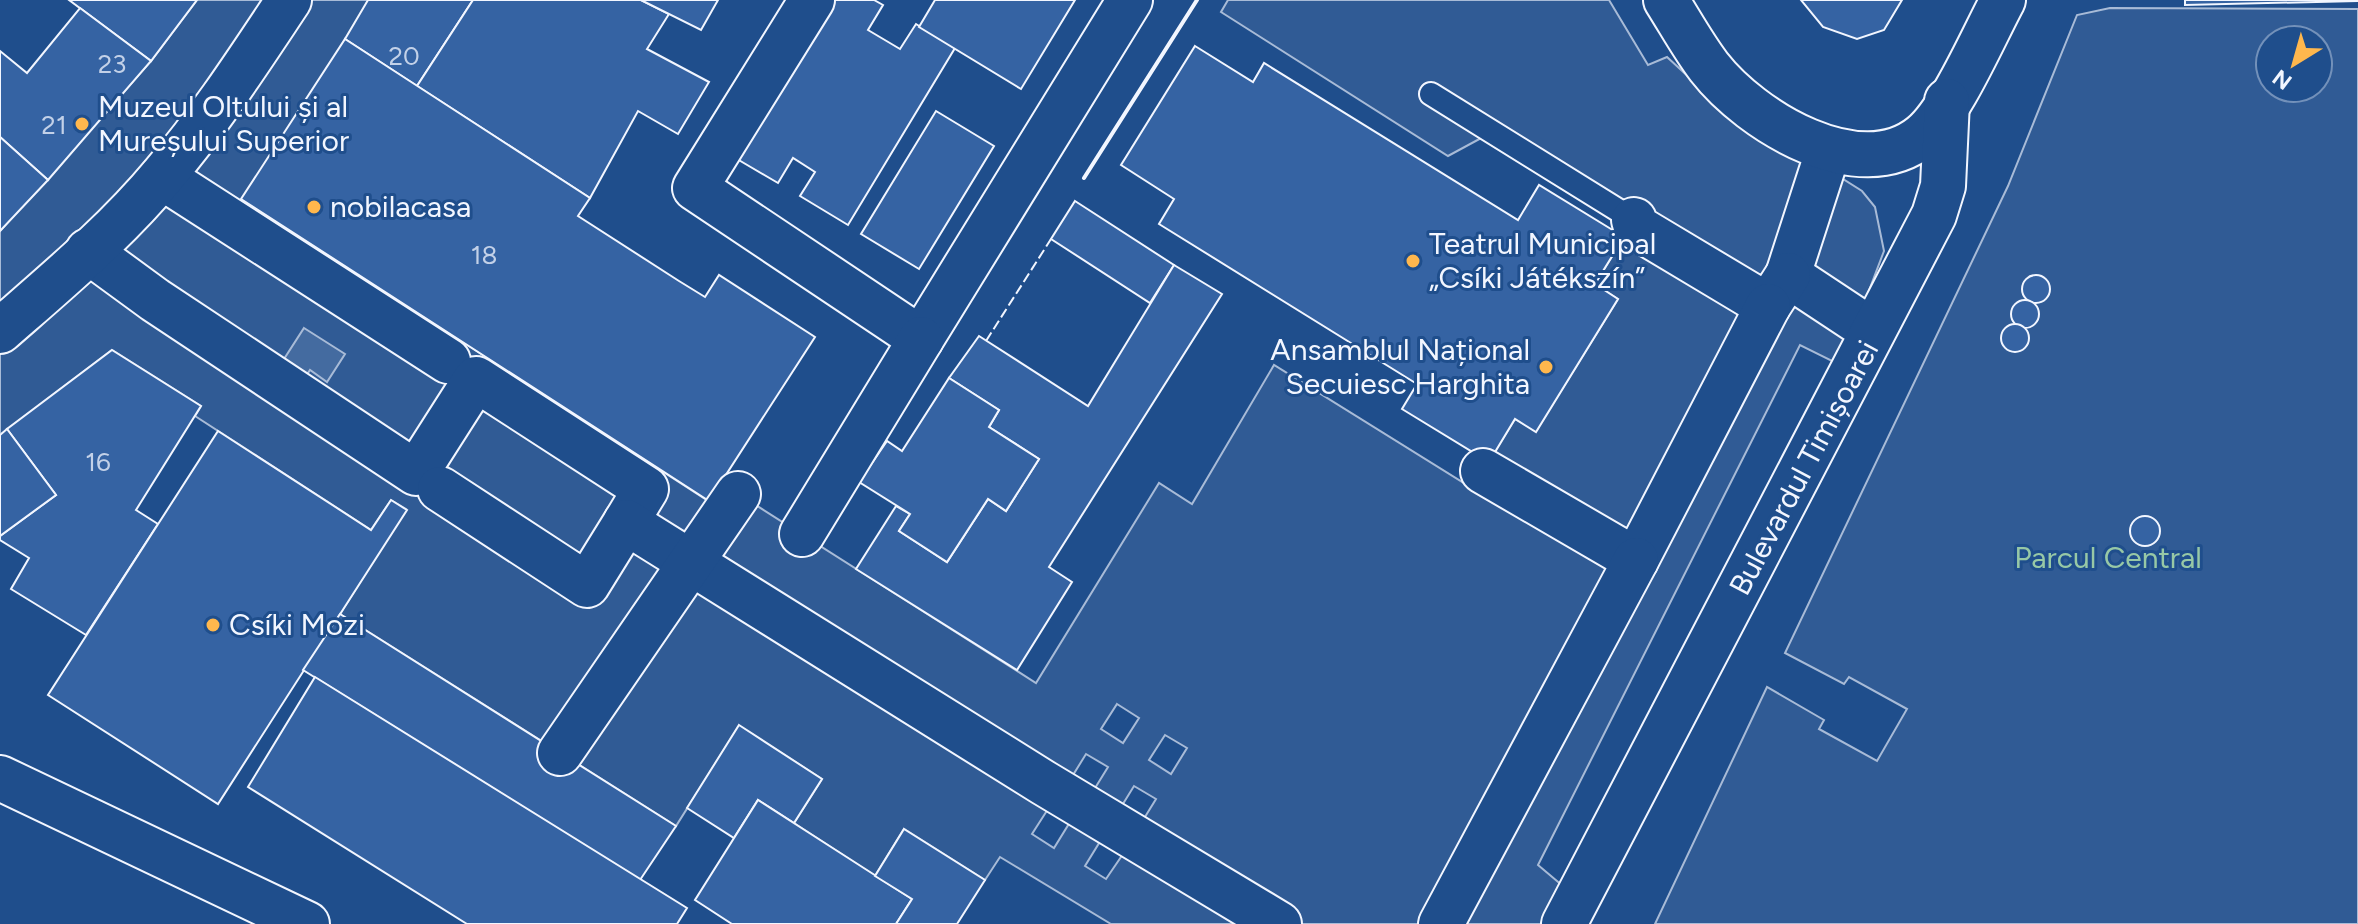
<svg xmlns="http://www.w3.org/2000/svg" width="2358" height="924" font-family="Figtree,sans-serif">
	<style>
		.built { fill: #305b95; stroke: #a8bbd7; stroke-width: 2; fill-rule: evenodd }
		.water { fill: #446ba0; stroke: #a8bbd7; stroke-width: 2 }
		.building { fill: #3563a3; stroke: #f2f6ff; stroke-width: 2 }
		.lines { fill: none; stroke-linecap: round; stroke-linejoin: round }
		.lane-casing { stroke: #f2f6ff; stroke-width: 26 }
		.street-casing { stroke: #f2f6ff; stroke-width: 48 }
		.secondary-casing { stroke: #f2f6ff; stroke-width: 48 }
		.lane { stroke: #1f4e8c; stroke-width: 22 }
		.street { stroke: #1f4e8c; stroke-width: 44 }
		.secondary { stroke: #1f4e8c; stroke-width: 44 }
		.fence { stroke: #f2f6ff; stroke-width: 2; stroke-dasharray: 10 4; stroke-linecap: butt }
		.wall { stroke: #f2f6ff; stroke-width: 4 }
		.poi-dot { fill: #ffb74d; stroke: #1f4e8c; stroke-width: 3 }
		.labels { text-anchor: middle; stroke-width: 6; stroke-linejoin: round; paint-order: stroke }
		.number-label { font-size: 26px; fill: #c3d1e8 }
		.poi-label { font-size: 30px; fill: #f2f6ff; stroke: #1f4e8c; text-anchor: start }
		.street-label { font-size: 30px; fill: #f2f6ff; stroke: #1f4e8c }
		.park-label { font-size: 30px; fill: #97c8a6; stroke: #1f4e8c }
	</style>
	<rect width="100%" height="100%" fill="#1f4e8c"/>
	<!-- built -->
	<g class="built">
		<path d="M197 0H368L272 218 708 501 721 483 1036 683 1159 483 1192 504 1274 365 1472 488 1515 419 1536 431 1618 299 1595 284 1634 221 1496 130 1448 156 1221 12 1228 0H1609L1648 65 1667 57 1705 92 1862 191 1875 207 1884 251 1862 309 1836 363 1800 345 1538 865 1570 892 1554 924H1111L1000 857 985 880 904 829 875 876 794 823 822 779 739 726 676 826 340 614 406 509 391 500 371 530 195 416 201 406 112 350 0 435V231L151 61ZM1117 704 1139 718 1123 743 1101 729ZM1165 735 1187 748 1171 774 1149 760ZM1086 754 1108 767 1092 793 1070 780ZM1134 786 1156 799 1140 825 1118 812ZM1048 809 1070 822 1054 848 1032 834ZM1101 840 1123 854 1106 879 1085 866Z"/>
		<path d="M2110 8 2358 9V924H1655L1767 687 1824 720 1819 729 1877 761 1907 709 1849 677 1844 684 1785 653 2008 186 2077 15ZM2270 40H2318V88H2270Z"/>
	</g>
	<!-- water -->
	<polygon class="water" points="304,328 345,354 327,382 310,370 298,388 275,373"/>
	<!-- building -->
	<g class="building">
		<polygon points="69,0 197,0 151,61"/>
		<polygon points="368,0 473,0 417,86 345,39"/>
		<polygon points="473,0 641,0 669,14 647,49 709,82 678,134 638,111 590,198 417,86"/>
		<polygon points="641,0 718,0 701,30"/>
		<polygon points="833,0 874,0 883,5 868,30 900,49 916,24 955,48 848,225 800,196 815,172 793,158 778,183 737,159"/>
		<polygon points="935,0 1075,0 1021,89 919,27"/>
		<polygon points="1801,0 1902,0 1884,30 1857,39 1823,27"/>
		<polygon points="2185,0 2358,0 2358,1 2185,5"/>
		<polygon points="80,8 151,61 48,180 0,137 0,51 27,73"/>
		<polygon points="345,39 590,198 578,216 679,281 705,297 719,275 815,337 709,501 241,199"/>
		<polygon points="1195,46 1253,82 1264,63 1518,220 1539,185 1624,237 1595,284 1618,299 1536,432 1515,419 1489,462 1402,409 1417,384 1159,224 1174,199 1121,165"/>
		<polygon points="936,111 994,146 919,269 861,234"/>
		<polygon points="0,137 48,180 0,231"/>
		<polygon points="1075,201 1174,265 1150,303 1051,239"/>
		<polygon points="1174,265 1222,294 1049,567 1072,582 1017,670 856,569 896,506 910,514 899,531 947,562 988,499 1006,511 1039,459 989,427 999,410 949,378 979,336 1088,406"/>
		<circle cx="2036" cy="289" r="14"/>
		<circle cx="2025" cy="314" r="14"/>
		<circle cx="2015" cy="338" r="14"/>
		<polygon points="112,350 201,406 136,510 158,524 86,635 11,589 29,558 0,540 0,536 56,495 7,429"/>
		<polygon points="949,378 999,410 989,427 1039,459 1006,511 988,499 947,562 899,531 910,514 859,482 887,441 902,451"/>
		<polygon points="7,429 56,495 0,536 0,435"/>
		<polygon points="218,431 371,530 391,500 407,510 218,804 48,695"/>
		<circle cx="2145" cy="531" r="15"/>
		<polygon points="340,614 676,826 640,880 303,670"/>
		<polygon points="315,677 687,908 677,924 467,924 248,787"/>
		<polygon points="739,725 822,779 794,823 758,800 734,838 687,808"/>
		<polygon points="758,800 912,899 896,924 732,924 695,900"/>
		<polygon points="904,829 985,880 957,924 896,924 912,899 875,876"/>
	</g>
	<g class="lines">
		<!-- lane casing -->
		<g class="lane-casing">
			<polyline id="lane" points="1431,94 1634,220"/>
		</g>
		<!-- street casing -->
		<g class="street-casing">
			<g id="street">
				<polyline points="812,0 695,188 921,339 1130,0"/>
				<polyline points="1823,167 1788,275 1856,320"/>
				<polyline points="162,177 448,361"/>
				<polyline points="1634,220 1636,227 1768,306 1788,275"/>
				<polyline points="88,251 155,300 416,473 476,379 646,489 626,522"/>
				<path d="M0 331C56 282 116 232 164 174 211 119 249 60 289 0"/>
				<polyline points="1483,471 1636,560 1768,306"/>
				<polyline points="440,489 587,585 626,522 1044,783 1279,924"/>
				<polyline points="802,534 921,339"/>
				<polyline points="560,753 738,494"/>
				<polyline points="0,778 307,924"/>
				<polyline points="1441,924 1636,560"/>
			</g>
		</g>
		<!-- secondary casing -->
		<g class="secondary-casing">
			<g id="secondary">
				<path d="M1666 0C1680 22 1693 46 1709 67 1751 121 1859 187 1922 136 1951 113 1984 35 2003 0"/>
				<polyline points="1564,924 1934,215 1943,186 1947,101"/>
			</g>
		</g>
		<!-- lane -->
		<use href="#lane" class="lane"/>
		<!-- street -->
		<use href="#street" class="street"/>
		<!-- secondary -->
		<use href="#secondary" class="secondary"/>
		<!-- fence -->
		<polyline class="fence" points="986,341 1051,239"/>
		<!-- wall -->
		<polyline class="wall" points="1084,178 1197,0"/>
	</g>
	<!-- markers -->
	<g class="poi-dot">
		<circle cx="82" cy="124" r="8"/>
		<circle cx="314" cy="207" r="8"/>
		<circle cx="1413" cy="261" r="8"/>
		<circle cx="1546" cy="367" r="8"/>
		<circle cx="213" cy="625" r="8"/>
	</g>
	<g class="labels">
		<!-- number labels -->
		<g class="number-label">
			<text x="404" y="65">20</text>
			<text x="112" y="73">23</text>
			<text x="54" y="134">21</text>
			<text x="484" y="264">18</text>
			<text x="98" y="471">16</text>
		</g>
		<!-- poi labels -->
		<g class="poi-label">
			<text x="98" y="117">Muzeul Oltului și al<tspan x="98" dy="34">Mureșului Superior</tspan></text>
			<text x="330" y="217">nobilacasa</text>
			<text x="1429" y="254">Teatrul Municipal<tspan x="1429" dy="34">„Csíki Játékszín”</tspan></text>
			<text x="1530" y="360" text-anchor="end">Ansamblul Național<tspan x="1530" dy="34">Secuiesc Harghita</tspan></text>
			<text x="229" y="635">Csíki Mozi</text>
		</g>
		<!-- street labels -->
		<g class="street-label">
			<text transform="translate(1804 468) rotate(-62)" y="10">Bulevardul Timișoarei</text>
		</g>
		<!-- park labels -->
		<g class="park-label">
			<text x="2108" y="568">Parcul Central</text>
		</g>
	</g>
	<!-- north arrow -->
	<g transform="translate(2294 64) rotate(217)"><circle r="38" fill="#1f4e8c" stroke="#7391ba" stroke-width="2"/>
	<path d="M0-6L14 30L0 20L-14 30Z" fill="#ffb74d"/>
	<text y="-12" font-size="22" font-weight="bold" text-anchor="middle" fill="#f2f6ff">N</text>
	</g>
</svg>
